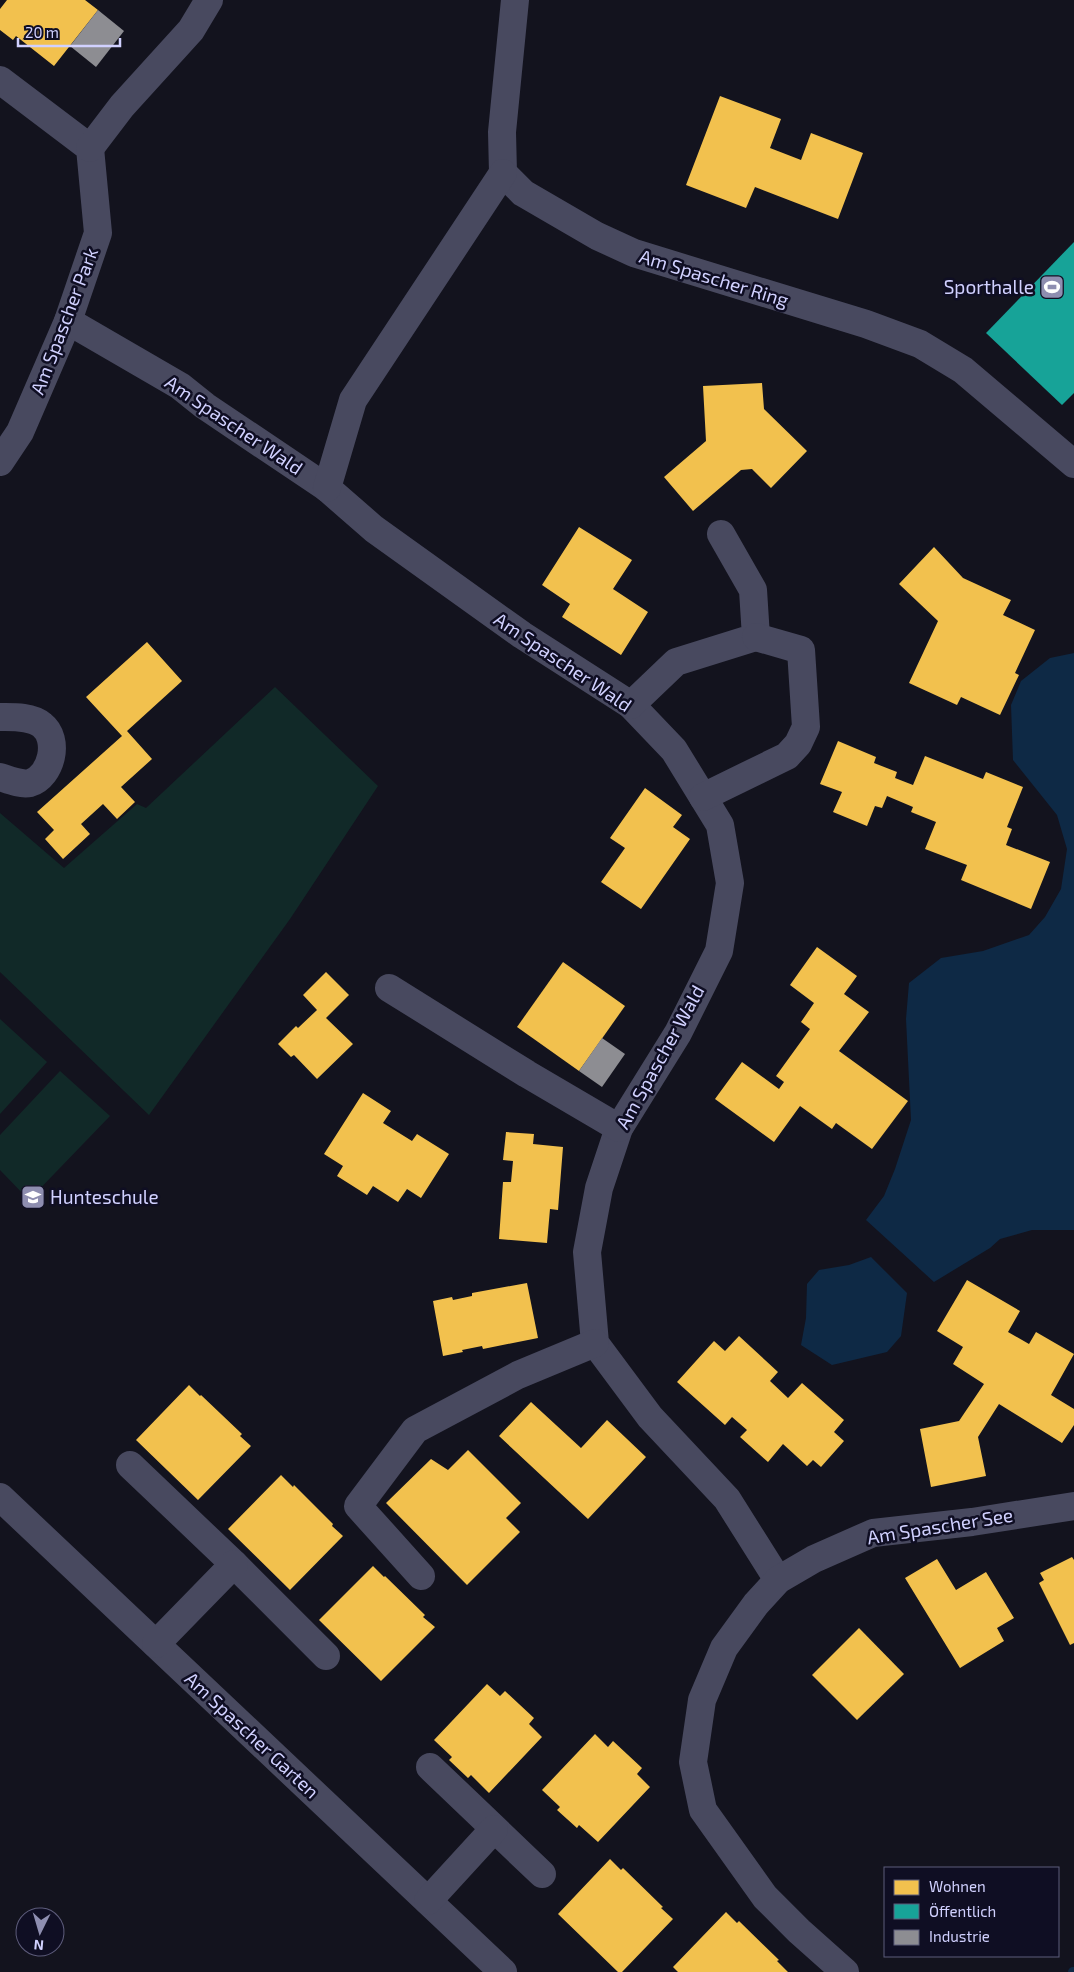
<svg xmlns="http://www.w3.org/2000/svg" width="1074" height="1972" font-family="'Exo 2',sans-serif">
	<style>
		.green { fill: #112928 }
		.water { fill: #0e2945 }
		.homes { fill: #f2c14e }
		.public { fill: #17a398 }
		.industry { fill: #8d8d92 }
		.lines { fill: none; stroke-linecap: round; stroke-linejoin: round }
		.stream { stroke: #0e2945; stroke-width: 10 }
		.minor { stroke: #48495f; stroke-width: 28 }
		.labels { text-anchor: middle; stroke-width: 5; stroke-linejoin: round; paint-order: stroke }
		.street-label { font-size: 19px; fill: #d1d1ff; stroke: #0f0e23 }
		.poi-label { font-size: 19px; fill: #d1d1ff; stroke: #0f0e23; text-anchor: end }
	</style>
	<rect width="100%" height="100%" fill="#13131e"/>
	<!-- green -->
	<g class="green">
		<polygon points="275,687 378,786 290,919 149,1115 0,972 0,813 64,868 137,804 146,808"/>
		<polygon points="0,1019 47,1062 0,1114"/>
		<polygon points="60,1071 110,1116 29,1200 0,1170 0,1135"/>
	</g>
	<!-- water -->
	<g class="water">
		<polygon points="1074,653 1074,1230 1032,1230 1000,1239 990,1248 934,1282 866,1220 884,1196 895,1169 911,1120 906,1019 909,983 941,958 983,951 1029,935 1045,917 1061,889 1067,849 1057,815 1013,760 1011,705 1021,681 1050,658"/>
		<polygon points="871,1257 907,1293 901,1336 887,1352 832,1365 801,1345 806,1318 807,1284 819,1270 849,1265"/>
	</g>
	<!-- homes -->
	<g class="homes">
		<polygon points="7,0 85,0 98,10 54,66 16,36 13,40 0,30 0,9"/>
		<polygon points="720,96 781,119 770,148 801,160 811,133 863,153 838,219 755,187 746,208 686,185"/>
		<polygon points="762,383 764,409 807,451 771,488 752,469 741,470 693,511 664,477 706,441 703,386"/>
		<polygon points="579,527 632,560 613,589 648,612 621,655 562,617 570,604 542,585"/>
		<polygon points="934,547 963,578 1011,600 1003,615 1035,630 1015,673 1019,675 1000,715 961,697 957,705 909,683 938,621 899,584"/>
		<polygon points="147,642 182,681 127,731 152,759 121,787 135,802 117,819 103,804 81,824 90,834 63,859 45,839 54,830 37,812 122,736 86,697"/>
		<polygon points="838,741 876,757 874,763 897,772 895,778 913,785 925,756 983,779 986,772 1023,787 1007,827 1012,829 1006,845 1050,862 1031,909 961,880 967,865 925,849 936,822 911,812 913,807 887,796 882,808 875,806 867,826 833,812 842,792 820,784"/>
		<polygon points="645,788 682,815 673,827 690,839 641,909 601,882 625,848 610,838"/>
		<polygon points="817,947 857,976 844,994 869,1012 839,1051 908,1101 872,1149 836,1123 832,1129 800,1106 774,1142 715,1099 742,1062 779,1089 784,1082 776,1076 810,1029 801,1022 814,1003 790,985"/>
		<polygon points="563,962 625,1006 579,1071 517,1027"/>
		<polygon points="326,972 349,995 326,1018 353,1044 317,1079 294,1055 291,1057 278,1044 296,1026 298,1028 317,1010 303,995"/>
		<polygon points="363,1093 391,1111 383,1123 412,1141 417,1134 449,1154 421,1198 407,1189 398,1202 373,1186 367,1195 337,1176 343,1166 324,1154"/>
		<polygon points="506,1132 534,1134 533,1144 563,1147 558,1210 550,1209 547,1243 499,1239 503,1182 511,1182 513,1161 503,1160"/>
		<polygon points="967,1280 1020,1311 1008,1332 1029,1344 1036,1332 1074,1354 1051,1395 1074,1409 1074,1425 1062,1443 999,1404 978,1437 986,1476 931,1487 920,1429 959,1421 984,1384 953,1364 963,1347 937,1331"/>
		<polygon points="527,1283 538,1338 483,1349 482,1346 462,1350 463,1352 443,1356 433,1301 452,1297 453,1300 472,1296 472,1293"/>
		<polygon points="739,1336 778,1372 770,1381 788,1398 802,1383 844,1420 834,1432 844,1441 821,1467 813,1460 807,1466 783,1444 768,1462 740,1437 747,1430 732,1417 725,1425 677,1382 714,1341 725,1351"/>
		<polygon points="189,1385 200,1396 201,1395 242,1434 240,1436 251,1446 198,1500 136,1440"/>
		<polygon points="531,1402 581,1448 607,1420 646,1457 588,1519 499,1436"/>
		<polygon points="468,1450 521,1503 506,1518 520,1532 467,1585 386,1503 431,1459 448,1470"/>
		<polygon points="281,1475 293,1487 294,1485 333,1524 332,1526 343,1536 290,1590 228,1529"/>
		<polygon points="1072,1557 1074,1560 1074,1643 1070,1645 1039,1583 1044,1580 1040,1573"/>
		<polygon points="937,1559 956,1590 986,1572 1014,1618 997,1628 1004,1641 960,1668 905,1578"/>
		<polygon points="373,1566 384,1577 385,1576 425,1615 423,1617 435,1627 381,1681 319,1620"/>
		<polygon points="859,1628 904,1674 857,1720 812,1675"/>
		<polygon points="487,1684 500,1696 505,1691 534,1718 529,1724 542,1737 489,1793 471,1775 468,1778 449,1760 452,1757 434,1740"/>
		<polygon points="595,1734 608,1747 613,1741 642,1768 637,1774 650,1787 598,1842 579,1825 577,1828 557,1810 560,1807 542,1790"/>
		<polygon points="610,1859 621,1870 623,1868 663,1907 661,1908 673,1919 622,1972 618,1972 558,1914"/>
		<polygon points="726,1912 737,1923 739,1921 779,1960 777,1961 788,1972 678,1972 673,1967"/>
	</g>
	<!-- public -->
	<polygon class="public" points="1074,242 1074,393 1062,405 986,333"/>
	<!-- industry -->
	<g class="industry">
		<polygon points="98,10 124,31 96,67 70,46"/>
		<polygon points="602,1038 625,1054 602,1087 579,1071"/>
	</g>
	<g class="lines">
		<!-- stream -->
		<polyline class="stream" points="1073,1972 1074,1972"/>
		<!-- minor -->
		<g class="minor">
			<polyline points="515,0 502,132 503,173 523,193 597,236 634,253 866,324 920,344 963,370 1074,464"/>
			<polyline points="0,80 90,148 98,233 68,321 20,432 0,462"/>
			<polyline points="90,148 122,106 191,30 209,0"/>
			<polyline points="68,321 180,386 205,406 327,488 374,529 522,635 631,705 674,750 720,825 730,883 719,951 678,1033 619,1128 599,1188 587,1252 595,1343 650,1417 727,1499 778,1580"/>
			<polyline points="327,488 353,400 503,173"/>
			<polyline points="631,705 676,662 756,637 753,590 721,534"/>
			<path d="M0 717C12 717 31 716 42 725 60 739 52 776 30 783 21 785 9 780 0 777"/>
			<polyline points="703,797 787,756 798,744 806,727 801,650 756,637"/>
			<polyline points="389,988 527,1074 619,1128"/>
			<polyline points="130,1465 234,1564 326,1656"/>
			<polyline points="0,1497 503,1972"/>
			<polyline points="421,1576 358,1506 415,1430 518,1375 595,1343"/>
			<polyline points="156,1644 234,1564"/>
			<polyline points="430,1767 542,1874"/>
			<polyline points="428,1901 494,1829"/>
			<polyline points="845,1972 799,1931 765,1897 703,1810 693,1762 702,1700 724,1648 756,1604 778,1580 814,1559 873,1533 972,1522 1074,1506"/>
		</g>
	</g>
	<!-- icons -->
	<defs>
		<g id="stadium-square" transform="scale(1.25)"><rect x="-9" y="-9" width="18" height="18" rx="4" fill="#8e8eb0" stroke="#0f0e23"/><path d="M0-5a6.5 5 0 1 0 0 10a6.5 5 0 1 0 0-10ZM-3.5-1.8h7v3.6h-7Z" fill="#fff"/></g>
		<g id="school-square" transform="scale(1.25)"><rect x="-9" y="-9" width="18" height="18" rx="4" fill="#8e8eb0" stroke="#0f0e23"/><path d="M0-5L7-2L0 1L-7-2ZM-4 1L0 2.5L4 1V4Q0 6-4 4Z" fill="#fff"/></g>
	</defs>
	<g fill-rule="evenodd">
		<use href="#stadium-square" x="1052" y="287"/>
		<use href="#school-square" x="33" y="1197"/>
	</g>
	<g class="labels">
		<!-- street labels -->
		<g class="street-label">
			<text transform="translate(714 278) rotate(17)" y="7">Am Spascher Ring</text>
			<text transform="translate(64 321) rotate(-69)" y="7">Am Spascher Park</text>
			<text transform="translate(234 425) rotate(34)" y="7">Am Spascher Wald</text>
			<text transform="translate(563 662) rotate(34)" y="7">Am Spascher Wald</text>
			<text transform="translate(660 1057) rotate(-61)" y="7">Am Spascher Wald</text>
			<text transform="translate(940 1526) rotate(-9)" y="7">Am Spascher See</text>
			<text transform="translate(252 1735) rotate(43)" y="7">Am Spascher Garten</text>
		</g>
		<!-- poi labels -->
		<g class="poi-label">
			<text x="1034" y="294">Sporthalle</text>
			<text x="50" y="1204" text-anchor="start">Hunteschule</text>
		</g>
	</g>
	<!-- legend -->
	<rect x="884" y="1867" width="175" height="90" fill="#0f0e23" stroke="#5d5c7b"/>
	<rect x="894" y="1880" width="25" height="15" fill="#f2c14e" stroke="#5d5c7b"/>
	<text x="929" y="1892" font-size="15" fill="#d1d1ff">Wohnen</text>
	<rect x="894" y="1904" width="25" height="15" fill="#17a398" stroke="#5d5c7b"/>
	<text x="929" y="1917" font-size="15" fill="#d1d1ff">Öffentlich</text>
	<rect x="894" y="1930" width="25" height="15" fill="#8d8d92" stroke="#5d5c7b"/>
	<text x="929" y="1942" font-size="15" fill="#d1d1ff">Industrie</text>
	<!-- north arrow -->
	<g transform="translate(40 1932) rotate(185)"><circle r="24" fill="#0f0e23" stroke="#5d5c7b"/>
	<path d="M0-4L9 19L0 12L-9 19Z" fill="#8e8eb0"/>
	<text y="-8" font-size="14" font-weight="bold" text-anchor="middle" fill="#d1d1ff">N</text>
	</g>
	<!-- scale -->
	<path d="M18 38v8h102v-8" fill="none" stroke="#d1d1ff" stroke-width="2.5"/>
	<text x="25" y="38" font-size="15" fill="#d1d1ff" stroke="#0f0e23" stroke-width="4" paint-order="stroke">20 m</text>
</svg>
